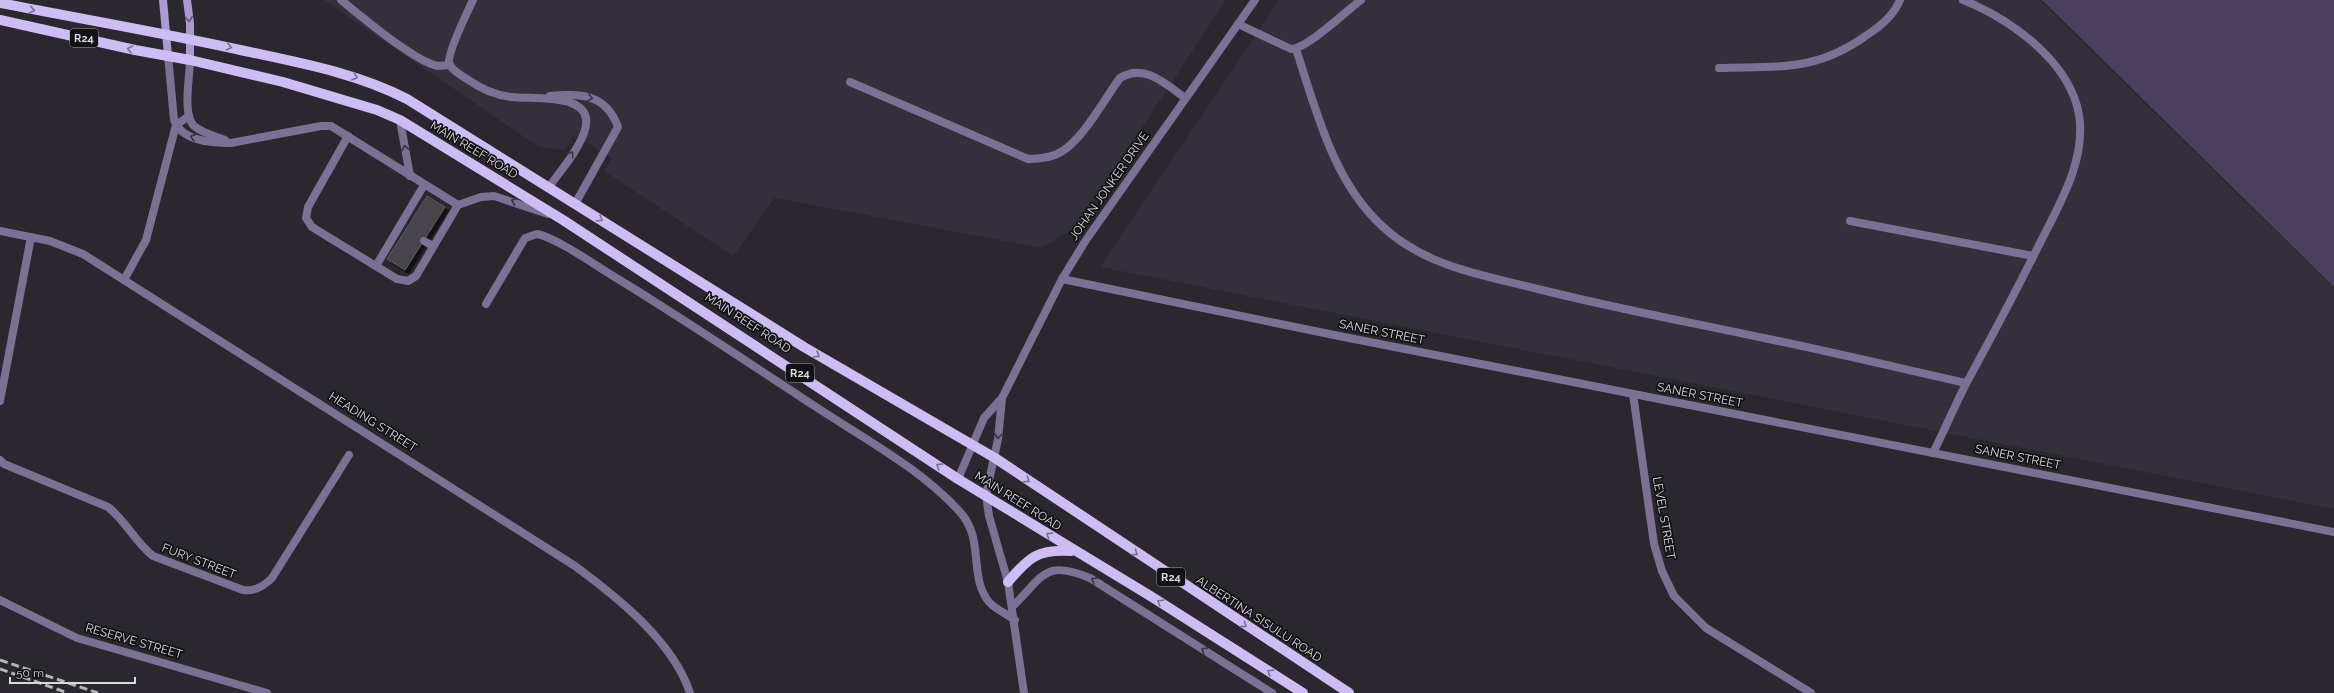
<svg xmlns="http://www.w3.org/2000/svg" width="2334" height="693" font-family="Raleway,sans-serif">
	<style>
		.built { fill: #332f3b }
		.green { fill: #4a405e }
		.building { fill: #47454c; stroke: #5b5961; filter: url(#shadow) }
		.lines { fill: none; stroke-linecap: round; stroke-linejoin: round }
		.lane { stroke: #7c7194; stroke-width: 8 }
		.street { stroke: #7c7194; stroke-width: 8 }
		.secondary { stroke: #ab99d1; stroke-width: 8 }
		.primary { stroke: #cebcf5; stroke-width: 10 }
		.rail { stroke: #b5b4b8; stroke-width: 3; stroke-dasharray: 8 4; stroke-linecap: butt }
		.oneway { stroke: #796f90 }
		.oneway2 { stroke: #5e5572 }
		.oneway3 { stroke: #373341 }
		.labels { text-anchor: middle; stroke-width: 3.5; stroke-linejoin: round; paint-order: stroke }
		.shield { fill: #121114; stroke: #9e9da1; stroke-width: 1 }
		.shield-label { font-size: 11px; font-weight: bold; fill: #dad9dd }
		.street-label { font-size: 12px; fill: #dad9dd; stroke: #121114 }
	</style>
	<defs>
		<filter id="shadow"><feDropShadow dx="3.5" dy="3.5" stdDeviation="0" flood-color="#0009"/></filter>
	</defs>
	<rect width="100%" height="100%" fill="#2a282e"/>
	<!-- built -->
	<g class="built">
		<polygon points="324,0 1226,0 1077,226 1042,248 775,198 733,256 604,171 612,158 574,135 565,150 539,147"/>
		<polygon points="1279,0 2039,0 2334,288 2334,509 1100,267"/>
	</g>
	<!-- green -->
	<polygon class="green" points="2042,0 2334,0 2334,287"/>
	<!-- building -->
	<polygon class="building" points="427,196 445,207 405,270 387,259"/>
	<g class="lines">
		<!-- lane -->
		<g class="lane">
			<path d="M341 0C361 16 415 62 438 66 441 66 446 65 450 65"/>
			<path d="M473 0C468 11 447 53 449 63 451 70 461 75 467 79 481 89 494 95 511 97 534 100 599 91 584 133 577 152 561 170 549 187"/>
			<path d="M1238 24 1291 49C1307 49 1346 11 1361 0"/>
			<path d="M1296 49C1316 110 1333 181 1382 226 1426 267 1482 275 1538 289 1613 308 1689 322 1764 338 1832 352 1899 368 1966 383"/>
			<path d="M168 55 174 120C182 141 211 143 231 143L321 126H331L458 205"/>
			<path d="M190 60C190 76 182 114 194 126 202 133 215 136 225 140"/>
			<path d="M1719 68C1779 66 1816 72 1867 35 1881 26 1894 15 1900 0"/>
			<path d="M850 82 1028 159C1039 159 1051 158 1061 152 1084 138 1103 101 1120 78 1144 63 1166 84 1185 98"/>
			<path d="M550 96C581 93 606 94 618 127L575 204"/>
			<polyline points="400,120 410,176"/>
			<polyline points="348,136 308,207 306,218 312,227 397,279 408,281 416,276 458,205 481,197 494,196 548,214"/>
			<polyline points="1850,221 2033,256"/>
			<polyline points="424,241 433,246"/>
			<polyline points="376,266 424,185"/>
			<polyline points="124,280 146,240 176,125 189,116"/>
			<path d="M1933 453C1945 429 1955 405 1967 382 1991 338 2014 295 2036 251 2056 210 2087 162 2079 115 2070 61 2010 19 1963 0"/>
		</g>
		<!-- street -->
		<g class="street">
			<path d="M0 231 50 241 83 254 575 566C617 597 673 641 690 693"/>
			<polyline points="1062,279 1334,335 2334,532"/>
			<path d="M486 304 525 238 537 234C558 238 602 270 623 282 688 322 752 365 816 407 865 439 921 469 960 512 985 539 968 576 989 602 995 609 1007 614 1015 620"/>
			<polyline points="1633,394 1654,544 1662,571 1674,596 1706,628 1811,693"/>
			<polyline points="1002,398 998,439 986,495 989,516 1008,582 1024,693"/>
			<polyline points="0,401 31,237"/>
			<path d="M0 460 4 464 108 507C126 521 135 542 153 556L243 590C255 592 264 586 272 578L349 455"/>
			<polyline points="958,479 984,418 1002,398 1062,279 1086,240 1255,0"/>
			<polyline points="0,600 77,638 267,693"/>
			<path d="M1013 606C1044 576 1044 559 1090 578L1272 693"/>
		</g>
		<!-- secondary -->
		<g class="secondary">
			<polyline points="163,0 168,55"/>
			<polyline points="187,0 190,23 190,60"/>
		</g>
		<!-- primary -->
		<g class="primary">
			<path d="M0 3C82 19 164 33 245 51 301 63 356 73 407 99L804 347 995 458 1349 693"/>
			<polyline points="0,20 135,50 190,60 283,82 377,110 400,120 563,220 958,479 1152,597 1303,693"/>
			<path d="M1008 582C1029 557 1038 549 1071 551"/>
		</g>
		<!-- rail -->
		<g class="rail">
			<polyline points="0,660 98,693"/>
			<polyline points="0,669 68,693"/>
		</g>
	</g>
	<!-- one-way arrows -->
	<defs><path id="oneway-chevron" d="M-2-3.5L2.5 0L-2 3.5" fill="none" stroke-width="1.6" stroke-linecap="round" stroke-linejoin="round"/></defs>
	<g class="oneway">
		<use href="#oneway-chevron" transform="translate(32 10) rotate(11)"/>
		<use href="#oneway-chevron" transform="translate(229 47) rotate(12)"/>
		<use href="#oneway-chevron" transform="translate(130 49) rotate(-167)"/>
		<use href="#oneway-chevron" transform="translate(355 77) rotate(19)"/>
		<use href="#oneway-chevron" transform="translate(600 219) rotate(31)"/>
		<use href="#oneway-chevron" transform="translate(817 355) rotate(30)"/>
		<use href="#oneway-chevron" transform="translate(939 466) rotate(-147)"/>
		<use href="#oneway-chevron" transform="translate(1027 480) rotate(34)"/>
		<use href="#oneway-chevron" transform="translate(1049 535) rotate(-147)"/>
		<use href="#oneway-chevron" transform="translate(1135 553) rotate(34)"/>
		<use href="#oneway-chevron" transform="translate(1160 602) rotate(-148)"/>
		<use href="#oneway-chevron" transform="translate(1244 625) rotate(34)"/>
		<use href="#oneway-chevron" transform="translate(1270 672) rotate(-148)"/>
	</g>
	<use class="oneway2" href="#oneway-chevron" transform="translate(189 19) rotate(84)"/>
	<g class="oneway3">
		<use href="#oneway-chevron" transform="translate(590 98) rotate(13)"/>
		<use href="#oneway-chevron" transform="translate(193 137) rotate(-163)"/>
		<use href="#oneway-chevron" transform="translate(405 148) rotate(-100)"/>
		<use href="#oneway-chevron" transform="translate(571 154) rotate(-57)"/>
		<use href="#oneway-chevron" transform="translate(514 201) rotate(-158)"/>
		<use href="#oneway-chevron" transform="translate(998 436) rotate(97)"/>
		<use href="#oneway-chevron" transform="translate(1094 580) rotate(-150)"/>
		<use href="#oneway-chevron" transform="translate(1204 650) rotate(-148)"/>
	</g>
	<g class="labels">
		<!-- shield labels -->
		<g class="shield">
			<rect x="70" y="29" width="28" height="18" rx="3"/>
			<rect x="786" y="364" width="28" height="18" rx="3"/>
			<rect x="1157" y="568" width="28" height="18" rx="3"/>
		</g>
		<g class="shield-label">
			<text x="84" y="42">R24</text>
			<text x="800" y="377">R24</text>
			<text x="1171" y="581">R24</text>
		</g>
		<!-- street labels -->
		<g class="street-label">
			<text transform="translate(474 150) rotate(31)" y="4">MAIN REEF ROAD</text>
			<text transform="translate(1109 186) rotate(-55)" y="4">JOHAN JONKER DRIVE</text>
			<text transform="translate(748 323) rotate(33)" y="4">MAIN REEF ROAD</text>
			<text transform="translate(1382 332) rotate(11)" y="4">SANER STREET</text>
			<text transform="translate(1700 395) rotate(11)" y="4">SANER STREET</text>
			<text transform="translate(373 422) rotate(32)" y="4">HEADING STREET</text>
			<text transform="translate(2018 457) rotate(11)" y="4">SANER STREET</text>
			<text transform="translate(1018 501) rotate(32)" y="4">MAIN REEF ROAD</text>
			<text transform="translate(1664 518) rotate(80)" y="4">LEVEL STREET</text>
			<text transform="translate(199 561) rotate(21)" y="4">FURY STREET</text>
			<text transform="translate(1259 619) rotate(33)" y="4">ALBERTINA SISULU ROAD</text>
			<text transform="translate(134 641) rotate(16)" y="4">RESERVE STREET</text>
		</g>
	</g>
	<!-- scale -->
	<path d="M10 677v6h125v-6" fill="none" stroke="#dad9dd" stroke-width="2"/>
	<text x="16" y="677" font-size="12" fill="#dad9dd" stroke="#121114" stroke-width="3" paint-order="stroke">50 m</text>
</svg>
